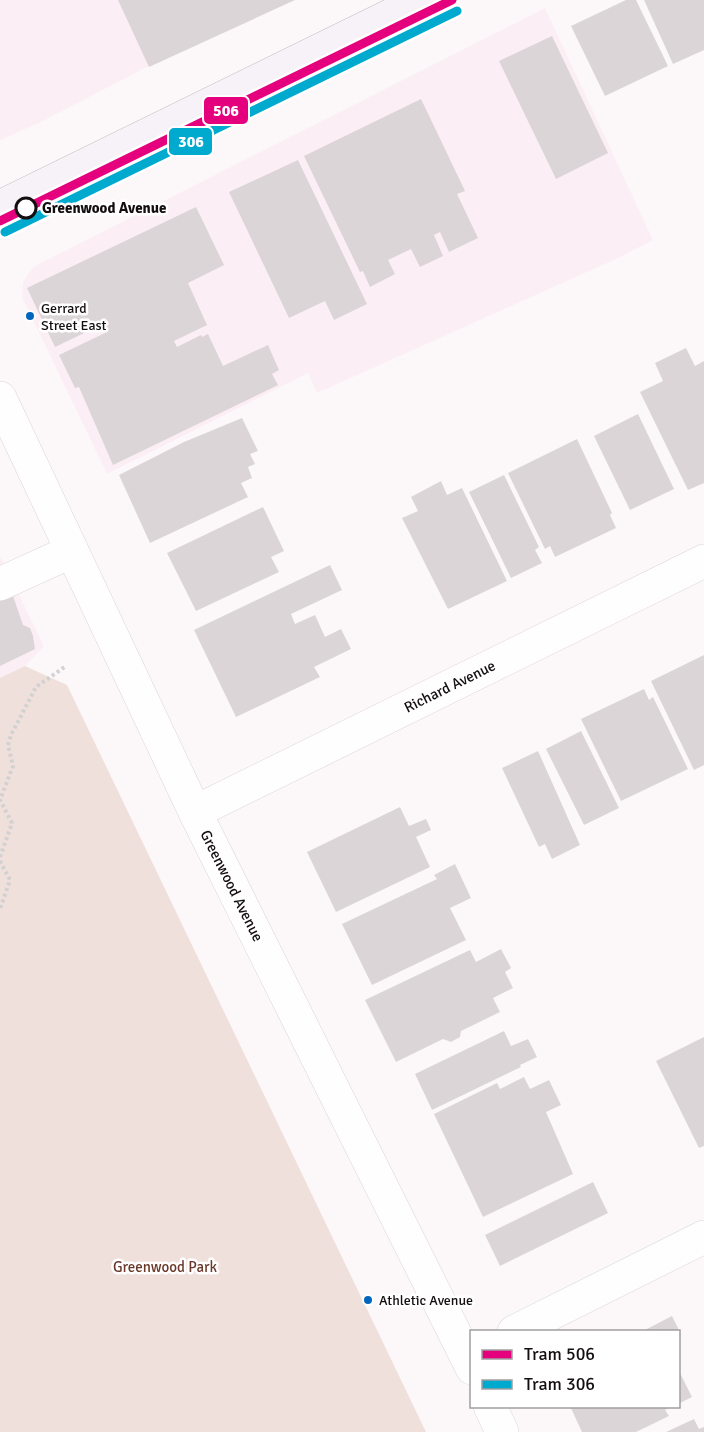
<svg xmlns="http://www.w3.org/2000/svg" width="704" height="1432" font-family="Signika,sans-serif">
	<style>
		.built { fill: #fceef5 }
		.green { fill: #f0e0dc }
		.building { fill: #dbd5d7 }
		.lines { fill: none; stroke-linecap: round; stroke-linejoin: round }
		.minor-casing { stroke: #dbd5d8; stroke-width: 34 }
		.major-casing { stroke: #c1b9c1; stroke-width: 34 }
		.path { stroke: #d2d1d1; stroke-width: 4; stroke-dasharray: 3 3; stroke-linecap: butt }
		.minor { stroke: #fffefe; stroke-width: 33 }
		.major { stroke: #f6f2f7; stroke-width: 33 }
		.tram-1-casing { stroke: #fff; stroke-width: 14 }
		.tram-2-casing { stroke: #fff; stroke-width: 14 }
		.tram-1 { stroke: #e5007d; stroke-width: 9 }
		.tram-2 { stroke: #00a9ce; stroke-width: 9 }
		.stop-dot { fill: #fff; stroke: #140e11; stroke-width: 3 }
		.bus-dot { fill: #0065bd; stroke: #fff; stroke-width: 2 }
		.labels { text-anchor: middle; stroke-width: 5; stroke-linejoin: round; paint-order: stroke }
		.bus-label { font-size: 14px; fill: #140e11; stroke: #fff; text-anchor: start }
		.stop-label { font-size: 15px; font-weight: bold; fill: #140e11; stroke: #fff; text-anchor: start }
		.street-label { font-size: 15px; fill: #140e11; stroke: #fff }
		.park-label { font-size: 15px; fill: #693828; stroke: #fff }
		.line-badge { stroke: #fff; stroke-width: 2 }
		.badge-label { font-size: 16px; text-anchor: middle; font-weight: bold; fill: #fff }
	</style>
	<rect width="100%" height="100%" fill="#fcf8fa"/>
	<!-- built -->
	<g class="built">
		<polygon points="0,0 276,0 39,123 0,140"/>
		<polygon points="545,8 653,240 616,259 317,393 308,373 107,474 22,297 23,282 33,267"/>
		<polygon points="0,556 44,646 25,666 0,678"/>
	</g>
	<!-- green -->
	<polygon class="green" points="25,666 67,685 426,1432 0,1432 0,678"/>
	<!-- building -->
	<g class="building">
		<polygon points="118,0 295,0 149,67"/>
		<polygon points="626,0 636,0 668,66 605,96 571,26"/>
		<polygon points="644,0 704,0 704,50 673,64"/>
		<polygon points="552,36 608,153 556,179 499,61"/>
		<polygon points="421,99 465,191 457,194 478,238 449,252 440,232 434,235 443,256 420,267 411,249 388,260 395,274 370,287 363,271 360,272 304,156"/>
		<polygon points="298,160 367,304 334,320 325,301 289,318 229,192"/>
		<polygon points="196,207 224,265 188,283 207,325 174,341 177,347 201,335 202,337 208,334 223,366 268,345 279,370 272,374 278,385 113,465 79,387 75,388 59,355 105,333 101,325 55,347 27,288"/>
		<polygon points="686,348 695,366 704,361 704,483 688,490 640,392 663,381 655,363"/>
		<polygon points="638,414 674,489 630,510 594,436"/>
		<polygon points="242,418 258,451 250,454 255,464 248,467 252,478 241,483 248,497 150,543 119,475 184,442"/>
		<polygon points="577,439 612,513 610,515 616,528 555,557 550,546 545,549 508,473"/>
		<polygon points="504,475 539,547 535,550 542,563 511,578 469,492"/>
		<polygon points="441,481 447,495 462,488 507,581 448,609 402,518 418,511 411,497"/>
		<polygon points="263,507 284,551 271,557 279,572 196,611 167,553"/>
		<polygon points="330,565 342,590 291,614 295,624 315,615 325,637 341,629 351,649 314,667 320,677 236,717 194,630"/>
		<polygon points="0,593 12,593 23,625 30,628 33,636 35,649 0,666"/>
		<polygon points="704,655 704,765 694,770 651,681"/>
		<polygon points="644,689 649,700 653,697 688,769 621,801 581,719"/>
		<polygon points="581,731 619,808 584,825 546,749"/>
		<polygon points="538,751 580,845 552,859 545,844 539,847 502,768"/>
		<polygon points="400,807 409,826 426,819 431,830 416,837 430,867 336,912 307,852"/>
		<polygon points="455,864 471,898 450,908 466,940 372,985 342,924 437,879 434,875"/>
		<polygon points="501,949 511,968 505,972 513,988 493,998 500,1012 461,1031 460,1037 451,1042 443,1039 396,1062 365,1000 470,950 476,962"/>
		<polygon points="504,1031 511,1046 528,1039 537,1057 520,1065 521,1067 432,1110 415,1074"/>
		<polygon points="704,1037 704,1146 699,1148 656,1061"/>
		<polygon points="524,1077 530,1089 549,1080 561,1105 546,1112 573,1174 483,1217 434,1114 497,1083 500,1089"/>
		<polygon points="593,1182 608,1213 500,1266 485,1235"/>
		<polygon points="672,1316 679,1330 641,1332"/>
		<polygon points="678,1369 692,1397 678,1404"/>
		<polygon points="570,1406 672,1406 665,1410 669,1416 636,1432 582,1432"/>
		<polygon points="694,1419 699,1429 704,1427 704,1432 666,1432"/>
	</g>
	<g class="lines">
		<!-- minor casing -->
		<g class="minor-casing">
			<g id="minor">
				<path id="s1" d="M0 398 195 812 472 1368"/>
				<polyline points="0,584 70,552"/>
				<path id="s2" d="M195 812 704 561"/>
				<polyline points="514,1332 704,1237"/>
				<polyline points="490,1406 502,1432"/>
			</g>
		</g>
		<!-- major casing -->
		<g class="major-casing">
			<polyline id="major" points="0,207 422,0"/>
		</g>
		<!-- path -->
		<g class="path">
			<polyline points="0,857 12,823 0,800 13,766 8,745 11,735 36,687 66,666"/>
			<polyline points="0,861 10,880 0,909"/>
		</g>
		<!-- minor -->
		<use href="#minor" class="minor"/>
		<!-- major -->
		<use href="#major" class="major"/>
		<!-- tram-1 casing -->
		<g class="tram-1-casing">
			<polyline id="tram-1" points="0,221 452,0"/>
		</g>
		<!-- tram-2 casing -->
		<g class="tram-2-casing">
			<polyline id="tram-2" points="5,232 457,11"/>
		</g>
		<!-- tram-1 -->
		<use href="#tram-1" class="tram-1"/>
		<!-- tram-2 -->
		<use href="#tram-2" class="tram-2"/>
	</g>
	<!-- markers -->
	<circle class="stop-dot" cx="26" cy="208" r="10"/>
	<g class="bus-dot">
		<circle cx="30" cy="316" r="5"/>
		<circle cx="368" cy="1300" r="5"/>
	</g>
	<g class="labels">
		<!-- bus labels -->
		<g class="bus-label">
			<text x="41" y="313">Gerrard<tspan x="41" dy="17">Street East</tspan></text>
			<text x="379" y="1305">Athletic Avenue</text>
		</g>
		<!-- stop labels -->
		<g class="stop-label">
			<text x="42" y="213">Greenwood Avenue</text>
		</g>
		<!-- street labels -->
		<g class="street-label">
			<text dy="5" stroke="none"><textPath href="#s2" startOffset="284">Richard Avenue</textPath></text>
			<text dy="5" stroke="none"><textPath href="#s1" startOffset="540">Greenwood Avenue</textPath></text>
		</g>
		<!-- park labels -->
		<g class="park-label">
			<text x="165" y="1272">Greenwood Park</text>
		</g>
	</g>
	<g class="line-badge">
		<rect x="203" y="96" width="46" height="29" rx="6" fill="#e5007d"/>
		<rect x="168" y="127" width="45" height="29" rx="6" fill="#00a9ce"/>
	</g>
	<g class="badge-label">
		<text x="226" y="116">506</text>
		<text x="191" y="147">306</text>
	</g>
	<!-- legend -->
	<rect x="470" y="1330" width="210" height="78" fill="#ffffff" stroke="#a19fa0" stroke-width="1.5"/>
	<rect x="482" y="1350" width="30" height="9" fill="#e5007d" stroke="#a19fa0" stroke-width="1.5"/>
	<text x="524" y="1360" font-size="18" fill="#140e11">Tram 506</text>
	<rect x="482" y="1380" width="30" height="9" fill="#00a9ce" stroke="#a19fa0" stroke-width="1.5"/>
	<text x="524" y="1390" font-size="18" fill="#140e11">Tram 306</text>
</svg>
